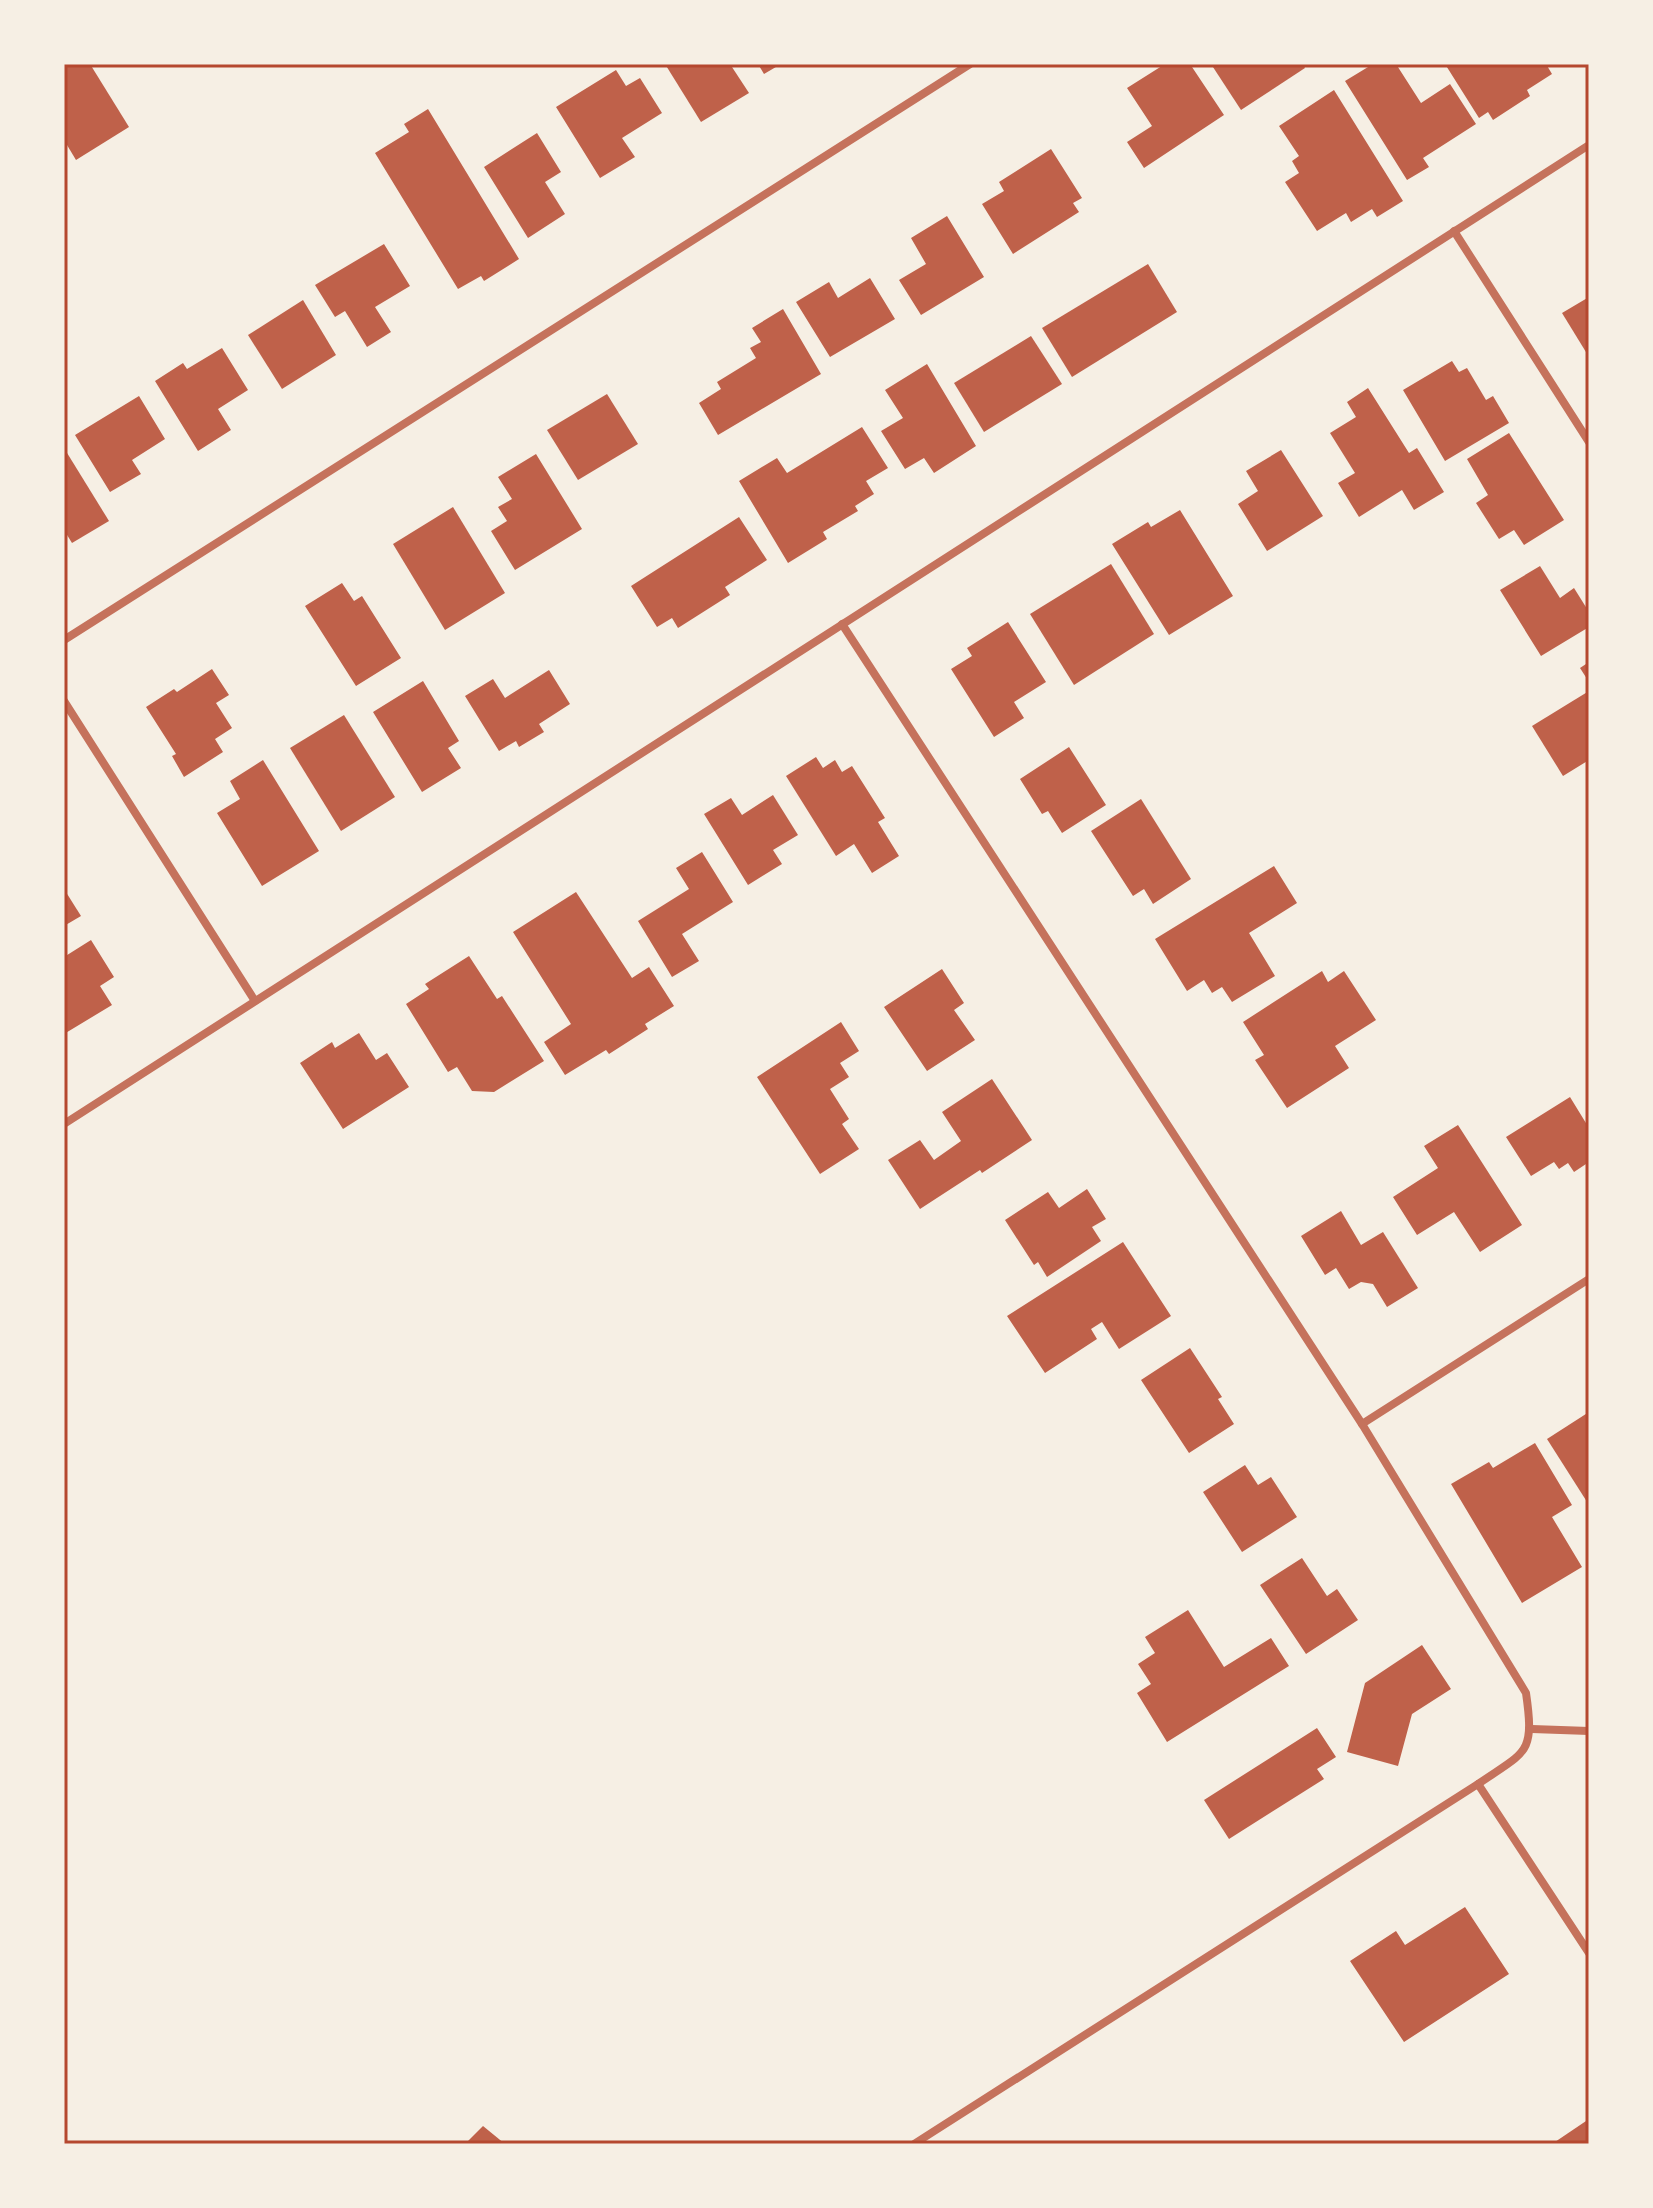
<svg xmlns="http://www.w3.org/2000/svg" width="1653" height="2208" font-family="Manrope,sans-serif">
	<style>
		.building { fill: #bf614a }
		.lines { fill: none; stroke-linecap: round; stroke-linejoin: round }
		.minor { stroke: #c5725c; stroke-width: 8 }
		.neatline { fill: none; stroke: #b5482f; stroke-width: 3 }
	</style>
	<rect width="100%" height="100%" fill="#f6efe4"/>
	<!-- building -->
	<g class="building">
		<polygon points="64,64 90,64 129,127 76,160 64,140"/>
		<polygon points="665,64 730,64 749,93 701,122"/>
		<polygon points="758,64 781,64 764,74"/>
		<polygon points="1165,64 1190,64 1224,115 1144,168 1127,142 1152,126 1127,88"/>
		<polygon points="1211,64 1303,64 1305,68 1241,110"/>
		<polygon points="1373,64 1396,64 1421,103 1450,84 1476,124 1423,158 1429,167 1407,180 1345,81"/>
		<polygon points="1445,64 1546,64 1552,74 1527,90 1530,96 1493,120 1488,112 1479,118"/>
		<polygon points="616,70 626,86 640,78 662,113 622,138 635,157 600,178 556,107"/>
		<polygon points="1334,90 1403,201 1377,217 1372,209 1351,222 1346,213 1317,231 1285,182 1299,173 1292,161 1299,156 1279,126"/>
		<polygon points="428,109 519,259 484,281 481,276 458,289 375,153 409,132 404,124"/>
		<polygon points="537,133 561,172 545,182 565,214 528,238 484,167"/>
		<polygon points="1051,149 1082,198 1073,203 1079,212 1013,254 982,204 1004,191 999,182"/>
		<polygon points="947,216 984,277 921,315 899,280 926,264 911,238"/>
		<polygon points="384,244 410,286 375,307 391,332 367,347 345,311 335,317 315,285"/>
		<polygon points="1148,264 1177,312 1072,377 1042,328"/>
		<polygon points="870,278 895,319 830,357 796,302 829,282 838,298"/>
		<polygon points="1589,297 1589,357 1562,313"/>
		<polygon points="303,300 336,355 282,389 248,335"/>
		<polygon points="783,309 821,374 718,435 699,403 721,389 717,382 756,358 750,348 761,342 752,328"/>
		<polygon points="1031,336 1062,384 984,432 954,383"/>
		<polygon points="222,348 248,390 218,409 231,430 198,451 155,381 183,363 187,369"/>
		<polygon points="1452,361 1459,372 1467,368 1486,400 1493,396 1509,423 1445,461 1403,390"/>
		<polygon points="927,364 976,446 934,473 924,458 905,469 881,431 903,418 885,390"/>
		<polygon points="1368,388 1409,453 1417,448 1444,492 1414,510 1402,490 1359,517 1338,483 1355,473 1330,433 1356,417 1347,402"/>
		<polygon points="607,394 638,444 578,480 547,430"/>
		<polygon points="139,396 165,439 132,460 141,474 110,492 75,435"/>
		<polygon points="862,427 888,468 866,481 874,494 855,506 858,511 823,532 827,539 788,563 739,481 777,458 787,473"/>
		<polygon points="1509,433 1564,520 1524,545 1514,530 1499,539 1476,503 1488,495 1467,459"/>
		<polygon points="64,448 109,521 72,543 64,530"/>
		<polygon points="1281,450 1323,516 1267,551 1238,504 1258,491 1246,471"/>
		<polygon points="536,454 582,529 515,570 491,531 507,521 498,507 512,499 498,477"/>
		<polygon points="453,507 505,593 445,630 393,544"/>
		<polygon points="1180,510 1233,596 1169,635 1112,544 1148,522 1151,527"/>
		<polygon points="739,517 767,560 725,587 730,595 678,628 672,618 657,627 631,586"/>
		<polygon points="1111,564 1154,634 1074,685 1030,614"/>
		<polygon points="1540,566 1560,598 1574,588 1589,612 1589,627 1541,656 1500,590"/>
		<polygon points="342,583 354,601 362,596 401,658 356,686 305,606"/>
		<polygon points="1008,622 1046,682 1014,702 1024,718 994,737 951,669 972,656 967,648"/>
		<polygon points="1589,662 1589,682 1580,668"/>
		<polygon points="212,669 229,695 216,703 232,728 215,739 223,752 184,777 172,756 176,754 146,707 174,689 177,692"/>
		<polygon points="549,670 570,704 539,724 544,732 519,747 516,741 499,751 465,696 493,679 505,698"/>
		<polygon points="423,681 459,741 448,748 461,768 422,792 373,712"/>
		<polygon points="1589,691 1589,760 1563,776 1532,726"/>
		<polygon points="344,715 395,797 341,831 290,748"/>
		<polygon points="1069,747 1106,805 1062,833 1048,811 1042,814 1020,779"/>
		<polygon points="816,757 823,768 835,760 842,772 852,766 885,818 878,822 899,856 872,873 854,844 836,856 786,776"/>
		<polygon points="263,760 319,851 262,886 217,813 240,799 230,781"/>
		<polygon points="773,795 798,835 773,850 782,864 748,885 704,814 731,798 742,815"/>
		<polygon points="1141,799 1191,879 1153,904 1144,889 1133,896 1091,831"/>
		<polygon points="702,852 733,902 682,934 699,961 672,977 638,921 689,889 676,868"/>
		<polygon points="1274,866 1297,903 1249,933 1275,976 1232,1002 1222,987 1212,993 1204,980 1187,991 1155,939"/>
		<polygon points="64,889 81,916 64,926"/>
		<polygon points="576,892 632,978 649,967 674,1006 645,1024 648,1029 609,1054 606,1050 565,1075 544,1042 571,1024 513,932"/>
		<polygon points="91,940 114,977 100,986 112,1005 64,1034 64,957"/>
		<polygon points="469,956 497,999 502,996 544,1061 494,1092 472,1091 457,1067 448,1072 406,1004 429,989 425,984"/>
		<polygon points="942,969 964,1003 954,1010 975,1040 927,1071 884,1007"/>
		<polygon points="1322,971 1328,982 1344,971 1376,1020 1335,1046 1349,1068 1287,1108 1255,1060 1264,1055 1243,1022"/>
		<polygon points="841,1022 859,1051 840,1063 849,1077 830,1089 849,1119 842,1124 859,1149 820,1174 757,1077"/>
		<polygon points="359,1033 376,1060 387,1053 409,1087 343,1129 300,1063 332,1042 335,1048"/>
		<polygon points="992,1079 1032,1140 982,1173 980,1170 920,1209 888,1160 920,1140 934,1160 961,1141 942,1112"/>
		<polygon points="1570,1097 1589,1128 1589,1162 1574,1172 1568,1163 1559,1169 1554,1162 1531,1176 1506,1137"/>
		<polygon points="1458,1125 1522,1225 1480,1252 1454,1212 1417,1235 1393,1197 1438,1168 1424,1146"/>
		<polygon points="1087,1189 1106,1219 1092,1227 1101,1241 1047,1277 1038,1262 1034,1265 1005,1220 1048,1192 1059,1208"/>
		<polygon points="1341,1211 1361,1245 1383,1232 1418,1288 1387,1307 1373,1284 1361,1282 1349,1289 1336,1268 1325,1275 1301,1236"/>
		<polygon points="1123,1242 1171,1316 1119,1349 1102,1322 1091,1329 1097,1339 1045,1373 1007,1316"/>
		<polygon points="1190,1348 1222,1397 1218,1399 1234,1424 1189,1453 1141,1380"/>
		<polygon points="1589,1412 1589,1505 1547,1439"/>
		<polygon points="1535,1443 1572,1505 1552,1517 1582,1567 1522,1603 1451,1484 1489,1462 1493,1468"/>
		<polygon points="1245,1465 1258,1485 1271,1477 1297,1517 1242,1552 1203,1492"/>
		<polygon points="1302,1558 1327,1596 1337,1589 1358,1620 1306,1654 1260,1585"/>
		<polygon points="1188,1610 1224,1667 1271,1638 1289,1666 1167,1742 1137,1693 1151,1684 1138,1664 1155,1653 1145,1637"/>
		<polygon points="1422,1645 1451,1689 1412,1714 1398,1766 1347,1752 1365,1683"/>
		<polygon points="1317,1728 1336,1757 1317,1769 1324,1779 1229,1839 1204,1800"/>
		<polygon points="1465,1907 1509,1974 1404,2042 1350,1961 1396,1931 1405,1945"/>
		<polygon points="1589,2119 1589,2144 1552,2144"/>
		<polygon points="483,2126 505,2144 465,2144"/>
	</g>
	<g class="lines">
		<!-- minor -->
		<g class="minor">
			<polyline points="1454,231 1589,442"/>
			<path d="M842 624 1362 1424 1526 1693C1535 1755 1526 1751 1478 1784L914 2144"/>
			<polyline points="64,640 970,64"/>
			<polyline points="64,701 255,1001"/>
			<polyline points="64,1124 1589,145"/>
			<polyline points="1362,1424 1589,1279"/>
			<polyline points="1532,1729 1589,1731"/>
			<polyline points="1478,1784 1589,1953"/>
		</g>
	</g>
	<!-- border -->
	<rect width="1653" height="2208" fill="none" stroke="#f6efe4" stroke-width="132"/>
	<rect x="66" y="66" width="1521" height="2076" class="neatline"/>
</svg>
